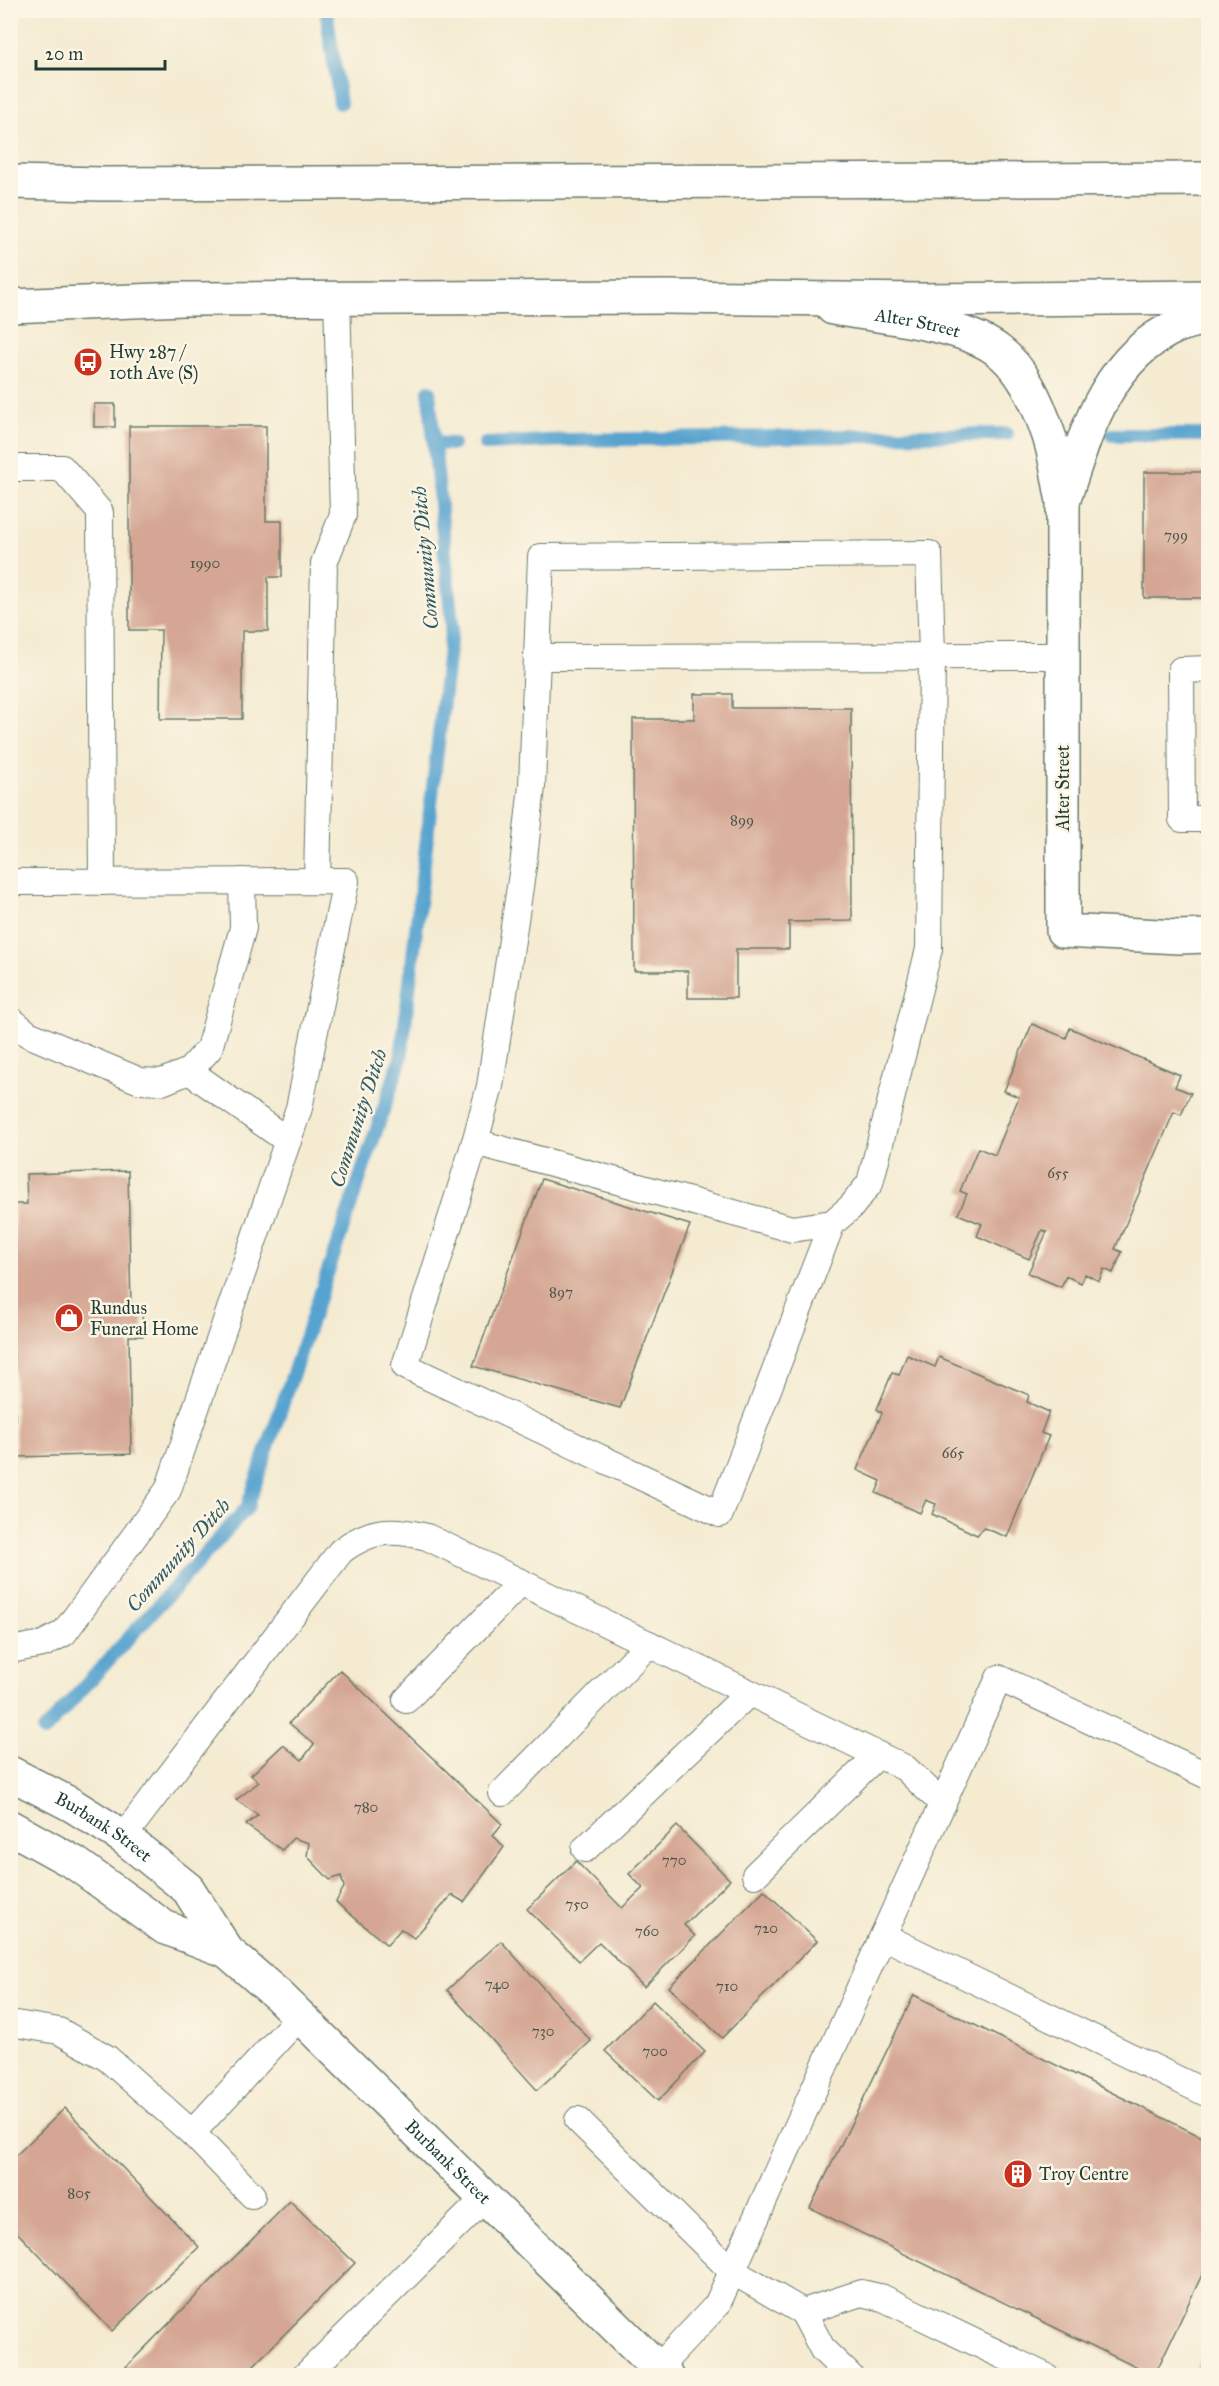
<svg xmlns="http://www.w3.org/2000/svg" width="1219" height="2386" font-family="'IM FELL Great Primer',serif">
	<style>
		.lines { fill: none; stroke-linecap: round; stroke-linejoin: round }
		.stream { stroke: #56a3cf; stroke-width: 14 }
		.building { fill: #d4a693 }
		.service-casing { stroke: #6a7a6b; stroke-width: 28 }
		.minor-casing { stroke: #6a7a6b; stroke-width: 36 }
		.primary-casing { stroke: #6a7a6b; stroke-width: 36 }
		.service { stroke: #fff; stroke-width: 26 }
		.minor { stroke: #fff; stroke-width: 33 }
		.primary { stroke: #fff; stroke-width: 33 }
		.labels { text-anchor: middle; stroke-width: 5; stroke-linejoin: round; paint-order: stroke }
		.number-label { font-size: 15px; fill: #4c574c }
		.street-label { font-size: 18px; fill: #1f3d34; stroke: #fcf5e5 }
		.poi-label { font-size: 18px; fill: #1f3d34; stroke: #fcf5e5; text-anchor: start }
		.water-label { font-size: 20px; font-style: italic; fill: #305c62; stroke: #fcf5e5 }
	</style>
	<rect width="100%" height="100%" fill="#fcf5e5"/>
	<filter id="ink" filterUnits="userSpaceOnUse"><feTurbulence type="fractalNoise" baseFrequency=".0167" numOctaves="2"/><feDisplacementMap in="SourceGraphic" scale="12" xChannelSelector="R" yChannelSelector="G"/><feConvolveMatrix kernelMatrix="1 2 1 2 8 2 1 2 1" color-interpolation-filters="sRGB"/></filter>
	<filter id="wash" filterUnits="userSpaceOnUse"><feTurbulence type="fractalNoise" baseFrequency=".008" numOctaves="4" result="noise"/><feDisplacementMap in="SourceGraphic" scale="24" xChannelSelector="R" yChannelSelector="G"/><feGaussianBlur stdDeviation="1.35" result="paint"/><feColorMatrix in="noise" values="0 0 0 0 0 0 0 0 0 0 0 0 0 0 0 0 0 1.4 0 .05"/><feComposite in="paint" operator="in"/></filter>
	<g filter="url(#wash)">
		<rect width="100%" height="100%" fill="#f4ebd1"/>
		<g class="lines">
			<!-- stream -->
			<g class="stream">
				<polyline points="326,10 340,103"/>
				<polyline points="1112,435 1208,435"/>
				<polyline points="434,443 453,444"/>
				<polyline points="485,444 567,440 1007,434"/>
				<polyline points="44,1731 247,1508 401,1058 452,625 429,391"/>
				<polyline points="1200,2376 1208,2358"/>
			</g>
		</g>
		<g id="blocks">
			<!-- building -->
			<g class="building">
				<rect x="94" y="404" width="21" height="23"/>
				<polygon points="129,426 266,426 266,521 282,521 282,577 268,577 268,631 242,631 242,719 160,719 161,630 129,630"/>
				<rect x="1144" y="472" width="64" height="126"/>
				<polygon points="694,694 732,694 732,708 851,708 852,921 789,922 789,949 736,949 736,998 688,998 688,971 634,971 633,719 694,719"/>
				<polygon points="1032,1024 1066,1038 1070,1028 1180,1075 1175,1087 1191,1093 1181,1115 1174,1112 1115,1249 1122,1252 1113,1273 1104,1269 1099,1281 1085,1274 1081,1283 1066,1276 1061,1287 1028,1273 1047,1232 1042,1230 1029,1259 977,1236 982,1224 958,1214 967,1194 960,1191 978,1148 995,1155 1019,1097 1004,1091"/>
				<polygon points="128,1171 131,1308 142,1307 143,1336 129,1336 131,1454 16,1457 14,1357 10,1357 10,1293 15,1293 14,1204 27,1204 26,1174"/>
				<polygon points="542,1179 690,1225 620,1408 473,1366"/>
				<polygon points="907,1355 935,1367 939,1357 1029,1395 1027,1402 1049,1412 1041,1433 1049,1436 1007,1537 984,1528 977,1535 932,1514 936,1504 926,1500 920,1513 876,1493 881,1481 857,1470 882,1413 877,1409 892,1373 899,1375"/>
				<polygon points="340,1670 502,1824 493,1835 504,1847 464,1902 452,1895 414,1938 401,1929 387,1945 336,1902 344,1887 341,1876 330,1880 307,1856 309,1843 293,1838 282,1850 246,1825 258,1815 236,1800 259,1782 251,1775 283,1745 302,1760 314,1744 289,1723"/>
				<polygon points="677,1826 730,1880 684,1925 695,1936 644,1987 599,1942 579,1961 527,1909 576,1861 622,1908 643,1888 629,1874"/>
				<polygon points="764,1890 817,1941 722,2038 669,1987"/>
				<polygon points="501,1941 591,2041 537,2090 447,1990"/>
				<polygon points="914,1995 1208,2140 1208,2262 1154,2376 810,2208"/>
				<polygon points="653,2001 705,2052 658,2101 605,2051"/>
				<polygon points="65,2108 199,2247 112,2331 10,2225 10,2161"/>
				<polygon points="290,2201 355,2263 243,2376 117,2376"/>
			</g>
		</g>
	</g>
	<g filter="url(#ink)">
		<use href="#blocks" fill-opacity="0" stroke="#6a7a6b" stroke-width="1.5"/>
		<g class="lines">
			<!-- service casing -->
			<g class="service-casing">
				<g id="service">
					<polyline points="10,468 62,468 100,512 102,882"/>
					<polyline points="1208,669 1181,670 1182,819 1208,819"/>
					<polyline points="317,881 324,563 343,515 337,298"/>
					<polyline points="10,882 346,881 299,1108 168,1490 64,1633 43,1644 10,1650"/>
					<polyline points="10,1019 28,1034 140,1081 162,1082 189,1071 209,1049 243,928 242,881"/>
					<polyline points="189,1071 288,1141"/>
					<polyline points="475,1142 792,1229 832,1223 851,1207 870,1183 929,949 932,656 929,554 541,557 537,657"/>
					<polyline points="832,1223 720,1514 405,1366 475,1142 490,1086 523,867 532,786 537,657 1063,656"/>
					<polyline points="406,1700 521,1582"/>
					<polyline points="502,1793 649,1644"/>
					<path d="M123 1837 341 1551C370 1529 392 1528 427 1537L905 1768 943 1804"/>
					<polyline points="585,1849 749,1693"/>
					<polyline points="755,1875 878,1755"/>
					<polyline points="883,1936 1208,2094"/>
					<polyline points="10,2023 59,2031 107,2058 192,2133"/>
					<polyline points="578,2120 732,2271 803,2312 823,2350 850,2376"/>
					<polyline points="252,2195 192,2133 300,2016"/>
					<polyline points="803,2312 861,2293 883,2298 1045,2376"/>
					<polyline points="658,2368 717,2305 999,1678 1208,1776"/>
					<polyline points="305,2376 485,2198"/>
				</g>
			</g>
			<!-- minor casing -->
			<g class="minor-casing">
				<g id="minor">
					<path id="s1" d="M833 308C878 316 961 323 996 349 1023 368 1038 403 1048 433 1056 455 1058 479 1063 501V931L1179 937 1208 936"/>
					<path d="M1064 499C1086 432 1107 357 1177 326 1187 322 1198 320 1208 317"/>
					<path id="s2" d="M10 1773 72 1805 123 1837 188 1889 227 1951 279 1996 666 2376"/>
					<polyline points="10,1827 75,1863 164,1927 227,1951"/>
				</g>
			</g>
			<!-- primary casing -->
			<g class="primary-casing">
				<g id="primary">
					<polyline points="10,182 103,184 1208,179"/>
					<polyline points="10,306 183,299 666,297 923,300 1208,297"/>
				</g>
			</g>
			<!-- service -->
			<use href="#service" class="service"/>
			<!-- minor -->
			<use href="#minor" class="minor"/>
			<!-- primary -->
			<use href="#primary" class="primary"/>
		</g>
	</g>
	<!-- icons -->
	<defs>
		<g id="bus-disc" transform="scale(1.5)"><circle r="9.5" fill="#c8321e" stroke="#fcf5e5"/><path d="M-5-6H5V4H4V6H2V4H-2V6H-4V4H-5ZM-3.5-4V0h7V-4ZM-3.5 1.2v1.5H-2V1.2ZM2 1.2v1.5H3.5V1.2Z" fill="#fff"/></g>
		<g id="shop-disc" transform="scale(1.5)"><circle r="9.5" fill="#c8321e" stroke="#fcf5e5"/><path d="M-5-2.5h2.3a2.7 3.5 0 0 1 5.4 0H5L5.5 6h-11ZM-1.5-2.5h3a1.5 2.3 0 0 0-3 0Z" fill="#fff"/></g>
		<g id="building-disc" transform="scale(1.5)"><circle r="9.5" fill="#c8321e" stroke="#fcf5e5"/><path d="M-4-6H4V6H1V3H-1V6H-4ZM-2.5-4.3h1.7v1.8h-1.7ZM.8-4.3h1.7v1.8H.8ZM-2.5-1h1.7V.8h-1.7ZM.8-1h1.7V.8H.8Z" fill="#fff"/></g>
	</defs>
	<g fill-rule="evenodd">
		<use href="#bus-disc" x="88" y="362"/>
		<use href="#shop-disc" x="69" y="1318"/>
		<use href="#building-disc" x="1018" y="2174"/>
	</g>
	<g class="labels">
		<!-- number labels -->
		<g class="number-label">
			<text x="1176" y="540">799</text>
			<text x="205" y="568">1990</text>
			<text x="742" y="825">899</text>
			<text x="1058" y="1178">655</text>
			<text x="561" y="1297">897</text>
			<text x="953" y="1458">665</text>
			<text x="366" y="1812">780</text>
			<text x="674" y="1865">770</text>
			<text x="577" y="1909">750</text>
			<text x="766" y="1933">720</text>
			<text x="647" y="1936">760</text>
			<text x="497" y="1989">740</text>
			<text x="727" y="1991">710</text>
			<text x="543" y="2036">730</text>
			<text x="655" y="2056">700</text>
			<text x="79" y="2198">805</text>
		</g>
		<!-- street labels -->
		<g class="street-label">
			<text dy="6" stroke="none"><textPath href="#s1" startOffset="86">Alter Street</textPath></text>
			<text transform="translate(1063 788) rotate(-90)" y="6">Alter Street</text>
			<text dy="6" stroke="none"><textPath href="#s2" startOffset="108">Burbank Street</textPath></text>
			<text dy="6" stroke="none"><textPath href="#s2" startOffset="592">Burbank Street</textPath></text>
		</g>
		<!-- poi labels -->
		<g class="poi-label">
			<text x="109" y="358">Hwy 287 /<tspan x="109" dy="21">10th Ave (S)</tspan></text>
			<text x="90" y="1314">Rundus<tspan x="90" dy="21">Funeral Home</tspan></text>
			<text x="1039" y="2180">Troy Centre</text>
		</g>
		<!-- water labels -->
		<g class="water-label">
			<text transform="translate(425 558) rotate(-95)" y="7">Community Ditch</text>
			<text transform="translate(358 1118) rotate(-72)" y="7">Community Ditch</text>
			<text transform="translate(178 1555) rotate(-48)" y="7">Community Ditch</text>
		</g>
	</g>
	<!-- margin -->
	<rect width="1219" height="2386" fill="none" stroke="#fcf5e5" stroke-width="36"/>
	<!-- scale -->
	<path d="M36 60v9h129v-9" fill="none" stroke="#1f3d34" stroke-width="3"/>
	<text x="45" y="60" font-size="18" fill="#1f3d34" stroke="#fcf5e5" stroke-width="4.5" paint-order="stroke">20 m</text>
</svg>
